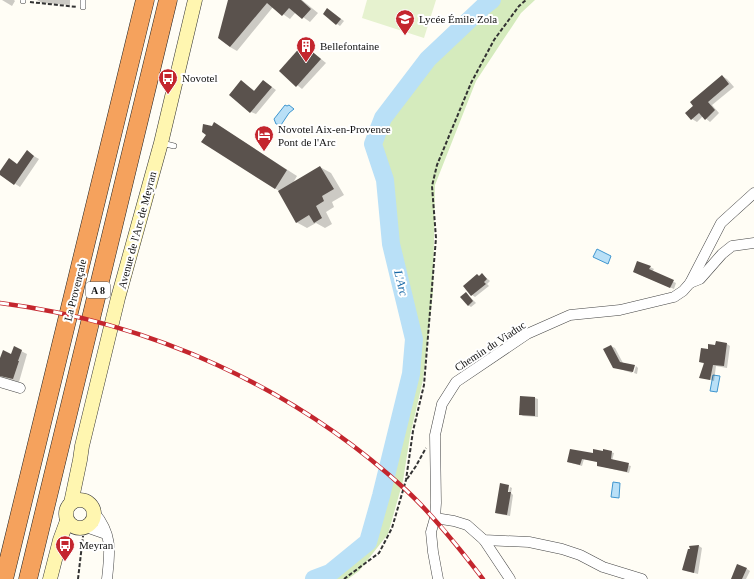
<svg xmlns="http://www.w3.org/2000/svg" width="754" height="579" font-family="'Times New Roman',serif">
	<style>
		.green { fill: #d5ebbd }
		.pitch { fill: #e6f2cf }
		.water { fill: #b9e0f7; stroke: #3f96cf }
		.shadow { fill: #0003 }
		.lines { fill: none; stroke-linecap: round; stroke-linejoin: round }
		.river { stroke: #b9e0f7; stroke-width: 18 }
		.building { fill: #5a524d }
		.lane-casing { stroke: #444; stroke-width: 6 }
		.street-casing { stroke: #444; stroke-width: 11 }
		.secondary-casing { stroke: #333; stroke-width: 15 }
		.highway-casing { stroke: #222; stroke-width: 19 }
		.path { stroke: #333; stroke-width: 2; stroke-dasharray: 4 2; stroke-linecap: butt }
		.lane { stroke: #fff; stroke-width: 5 }
		.street { stroke: #fff; stroke-width: 10 }
		.secondary { stroke: #fff6b0; stroke-width: 14 }
		.highway { stroke: #f5a25d; stroke-width: 18 }
		.rail-casing { stroke: #c4262e; stroke-width: 4.5 }
		.rail { stroke: #fff; stroke-width: 3; stroke-dasharray: 9; stroke-linecap: butt }
		.labels { text-anchor: middle; stroke-width: 4; stroke-linejoin: round; paint-order: stroke }
		.shield { fill: #fff; stroke: #585858; stroke-width: 1 }
		.shield-label { font-size: 10px; font-weight: bold; fill: #111 }
		.poi-label { font-size: 11px; fill: #111; stroke: #fff; text-anchor: start }
		.street-label { font-size: 11px; fill: #111; stroke: #fff }
		.water-label { font-size: 12px; font-style: italic; fill: #1768a6; stroke: #fff }
	</style>
	<rect width="100%" height="100%" fill="#fffdf5"/>
	<!-- green -->
	<polygon class="green" points="492,0 535,0 521,13 476,81 435,185 433,292 423,380 410,436 403,481 388,534 359,571 348,579 314,579 330,573 368,541 381,496 411,374 414,339 391,244 385,180 373,144 383,118 428,59 483,7"/>
	<!-- pitch -->
	<polygon class="pitch" points="367,0 436,0 424,38 362,18"/>
	<!-- water -->
	<g class="water">
		<polygon points="285,105 287,106 289,105 294,109 289,113 281,125 276,124 274,119"/>
		<polygon points="597,249 611,256 608,264 593,257"/>
		<polygon points="713,375 720,376 717,392 710,391"/>
		<polygon points="613,482 620,483 619,498 611,497"/>
	</g>
	<!-- shadow -->
	<g class="shadow">
		<polygon points="2,0 14,0 15,1 12,6"/>
		<polygon points="37,0 70,0 70,5 42,3"/>
		<polygon points="229,0 302,0 318,13 310,22 296,12 290,19 273,7 237,51 230,47"/>
		<polygon points="328,9 344,21 340,26 337,24"/>
		<polygon points="304,45 326,63 302,89 280,71"/>
		<polygon points="722,76 727,79 734,87 712,105 719,113 710,122 703,116 697,122 692,119 686,113"/>
		<polygon points="264,81 276,90 256,114 251,112 242,82 255,91"/>
		<polygon points="225,130 297,176 293,183 320,167 331,173 344,195 332,202 334,207 326,212 332,224 325,228 316,223 307,228 296,222 279,191 203,142"/>
		<polygon points="32,155 39,159 20,187 0,174 18,165"/>
		<polygon points="650,267 654,269 652,272 676,283 674,289 638,274"/>
		<polygon points="482,274 490,281 487,284 489,286 475,297 472,295 465,286"/>
		<polygon points="466,293 476,303 471,307 468,305"/>
		<polygon points="727,344 730,346 727,368 716,366 714,381 700,377 705,364 700,362 708,350"/>
		<polygon points="611,346 615,348 623,363 634,366 632,373 614,367"/>
		<polygon points="15,348 27,354 19,382 0,377 0,361 12,355"/>
		<polygon points="636,366 638,368 637,374 634,373"/>
		<polygon points="535,398 538,399 538,417 523,416 520,414"/>
		<polygon points="604,450 614,453 612,461 631,466 629,473 600,466 598,462 584,459 582,466 568,462 604,452"/>
		<polygon points="510,487 512,488 511,493 513,495 510,516 499,514 496,513 508,497"/>
		<polygon points="699,546 702,548 698,574 683,570 691,550 691,547"/>
		<polygon points="747,569 750,571 746,579 732,579"/>
	</g>
	<g class="lines">
		<!-- river -->
		<polyline class="river" points="314,579 330,573 368,542 381,496 411,374 414,339 391,244 385,180 373,144 383,118 428,59 483,7 492,0"/>
	</g>
	<!-- building -->
	<g class="building">
		<polygon points="228,0 301,0 311,9 302,19 289,8 282,16 267,3 230,47 218,38"/>
		<polygon points="327,8 341,19 336,25 323,14"/>
		<polygon points="303,44 321,59 296,87 279,71"/>
		<polygon points="722,75 729,84 708,102 715,110 705,120 699,113 691,120 685,113 693,106 690,102"/>
		<polygon points="241,80 254,91 263,80 272,87 250,113 229,95"/>
		<polygon points="214,122 287,170 275,189 201,142 206,135 202,132 203,124 212,126"/>
		<polygon points="27,150 34,156 14,185 0,175 0,171 9,158 17,164"/>
		<polygon points="320,166 334,189 322,196 324,201 316,206 322,218 314,223 309,215 296,223 278,191"/>
		<polygon points="637,261 651,266 649,269 674,280 670,288 633,272"/>
		<polygon points="482,273 487,279 484,282 486,284 471,296 463,286 477,274 479,276"/>
		<polygon points="466,292 473,301 468,306 460,297"/>
		<polygon points="716,341 727,343 724,366 713,365 710,380 699,378 704,363 699,362 701,348 708,349 708,344 715,345"/>
		<polygon points="611,345 620,362 635,365 633,372 613,368 603,349"/>
		<polygon points="14,346 22,350 18,361 19,361 13,379 0,376 0,358 3,350 11,354"/>
		<polygon points="520,396 535,397 535,416 519,415"/>
		<polygon points="570,449 593,453 593,449 603,451 603,449 612,451 611,459 629,463 627,472 597,466 597,462 582,459 580,465 567,462"/>
		<polygon points="500,483 509,485 508,492 511,492 507,515 495,513"/>
		<polygon points="699,545 694,573 682,570 688,549 690,549 689,546"/>
		<polygon points="737,564 747,568 742,579 731,579"/>
	</g>
	<g class="lines">
		<!-- lane casing -->
		<g class="lane-casing">
			<g id="lane">
				<polyline points="23,1 23,0"/>
				<polyline points="83,7 83,0"/>
				<polyline points="162,143 174,146"/>
			</g>
		</g>
		<!-- street casing -->
		<g class="street-casing">
			<g id="street">
				<polyline points="690,283 700,279 722,254 732,246 754,243"/>
				<polyline points="0,382 20,388"/>
				<path d="M94 512C113 535 110 551 107 579"/>
				<polyline points="435,518 454,521 467,525 484,540 529,542 562,549 580,555 603,567 642,579"/>
				<polyline points="86,527 106,534"/>
				<polyline points="484,540 510,579"/>
				<polyline points="438,579 433,552 431,532 435,518 436,503 435,435 442,404 456,382 527,334 570,315 620,310 674,297 683,291 690,283 721,223 754,193"/>
			</g>
		</g>
		<!-- secondary casing -->
		<g class="secondary-casing">
			<g id="secondary">
				<circle cx="80" cy="514" r="14"/>
				<polyline points="71,503 80,460 82,446 118,298 161,143 195,0"/>
				<polyline points="50,579 60,540 67,521"/>
			</g>
		</g>
		<!-- highway casing -->
		<g class="highway-casing">
			<g id="highway">
				<polyline points="4,579 145,0"/>
				<polyline points="28,579 168,0"/>
			</g>
		</g>
		<!-- path -->
		<g class="path">
			<polyline points="30,2 77,7"/>
			<polyline points="407,479 416,466 426,448"/>
			<polyline points="78,579 83,536"/>
			<polyline points="344,579 379,553 392,528 406,480 413,431 424,385 436,238 432,186 437,165 471,83 494,40 519,6 526,0"/>
		</g>
		<!-- lane -->
		<use href="#lane" class="lane"/>
		<!-- street -->
		<use href="#street" class="street"/>
		<!-- secondary -->
		<use href="#secondary" class="secondary"/>
		<!-- highway -->
		<use href="#highway" class="highway"/>
		<!-- rail casing -->
		<g class="rail-casing">
			<path id="rail" d="M0 303C150 322 294 387 406 490 434 516 460 549 483 579"/>
		</g>
		<!-- rail -->
		<use href="#rail" class="rail"/>
	</g>
	<!-- icons -->
	<defs>
		<g id="school-pin" transform="scale(1)"><path d="M0 17L-7.5 6A9.5 9.5 0 1 1 7.5 6Z" fill="#c4262e" stroke="#fff"/><path d="M0-5L7-2L0 1L-7-2ZM-4 1L0 2.5L4 1V4Q0 6-4 4Z" fill="#fff"/></g>
		<g id="building-pin" transform="scale(1)"><path d="M0 17L-7.5 6A9.5 9.5 0 1 1 7.5 6Z" fill="#c4262e" stroke="#fff"/><path d="M-4-6H4V6H1V3H-1V6H-4ZM-2.5-4.3h1.7v1.8h-1.7ZM.8-4.3h1.7v1.8H.8ZM-2.5-1h1.7V.8h-1.7ZM.8-1h1.7V.8H.8Z" fill="#fff"/></g>
		<g id="bus-pin" transform="scale(1)"><path d="M0 17L-7.5 6A9.5 9.5 0 1 1 7.5 6Z" fill="#c4262e" stroke="#fff"/><path d="M-5-6H5V4H4V6H2V4H-2V6H-4V4H-5ZM-3.5-4V0h7V-4ZM-3.5 1.2v1.5H-2V1.2ZM2 1.2v1.5H3.5V1.2Z" fill="#fff"/></g>
		<g id="hotel-pin" transform="scale(1)"><path d="M0 17L-7.5 6A9.5 9.5 0 1 1 7.5 6Z" fill="#c4262e" stroke="#fff"/><path d="M-6-4.5h1.5V1H6V5H4.5V3h-9V5H-6ZM-4 0a1.8 1.8 0 1 1 3.6 0ZM.5 0V-2.5h3Q6-2.5 6 0Z" fill="#fff"/></g>
	</defs>
	<g fill-rule="evenodd">
		<use href="#school-pin" x="405" y="19"/>
		<use href="#building-pin" x="306" y="46"/>
		<use href="#bus-pin" x="168" y="78"/>
		<use href="#hotel-pin" x="264" y="135"/>
		<use href="#bus-pin" x="65" y="545"/>
	</g>
	<g class="labels">
		<!-- shield labels -->
		<rect class="shield" x="86" y="282" width="24" height="16" rx="3"/>
		<g class="shield-label">
			<text x="98" y="294">A 8</text>
		</g>
		<!-- poi labels -->
		<g class="poi-label">
			<text x="419" y="23">Lycée Émile Zola</text>
			<text x="320" y="50">Bellefontaine</text>
			<text x="182" y="82">Novotel</text>
			<text x="278" y="133">Novotel Aix-en-Provence<tspan x="278" dy="13">Pont de l'Arc</tspan></text>
			<text x="79" y="549">Meyran</text>
		</g>
		<!-- street labels -->
		<g class="street-label">
			<text transform="translate(137 230) rotate(-75)" y="4">Avenue de l'Arc de Meyran</text>
			<text transform="translate(75 290) rotate(-76)" y="4">La Provençale</text>
			<text transform="translate(490 346) rotate(-33)" y="4">Chemin du Viaduc</text>
		</g>
		<!-- water labels -->
		<g class="water-label">
			<text transform="translate(401 283) rotate(76)" y="4">L'Arc</text>
		</g>
	</g>
</svg>
